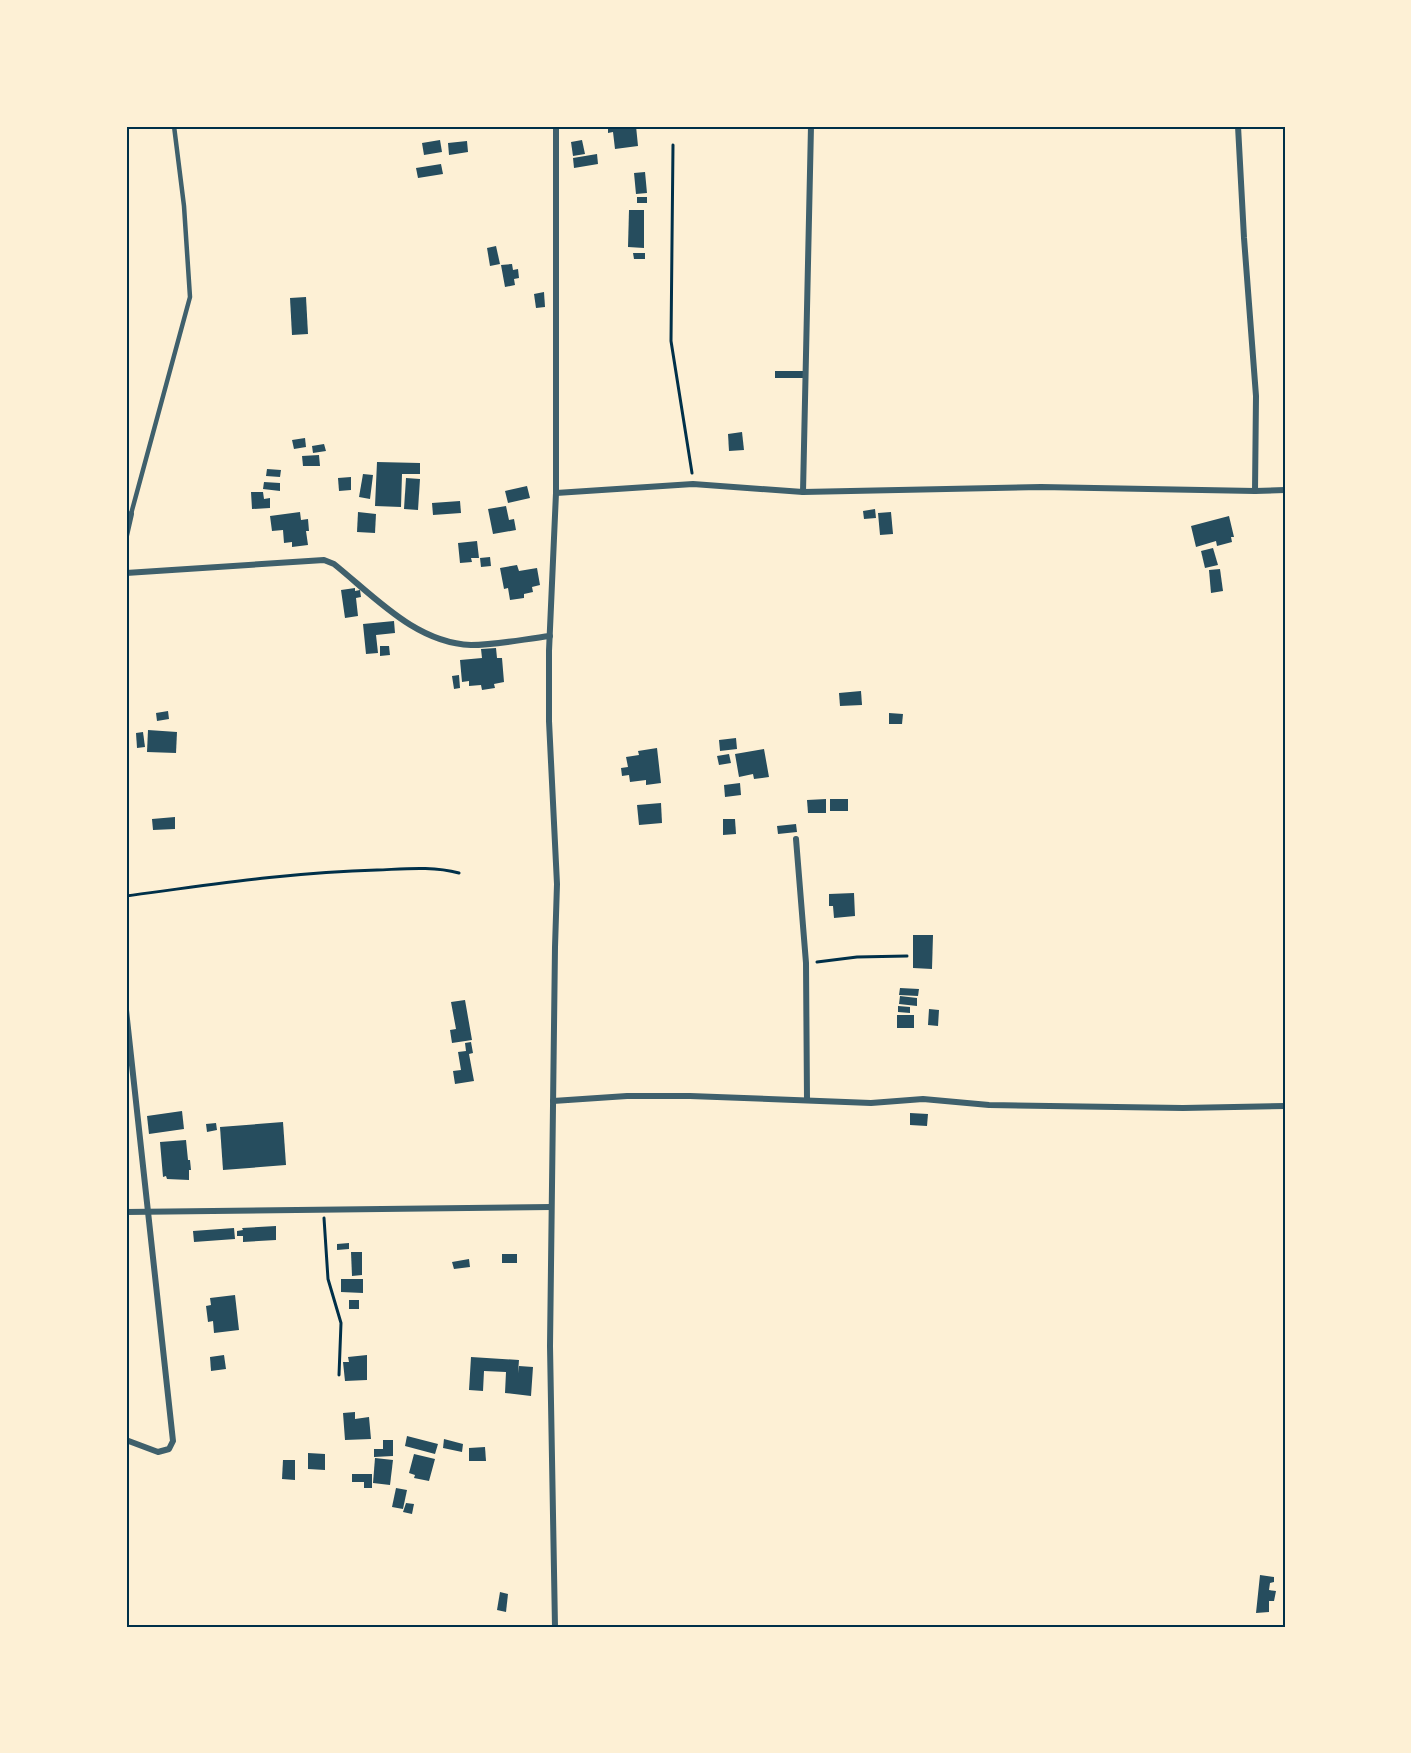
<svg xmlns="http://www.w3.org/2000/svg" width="1411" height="1753" font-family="Cabin,sans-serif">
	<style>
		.building { fill: #264d5e }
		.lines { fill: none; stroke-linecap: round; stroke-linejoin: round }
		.path { stroke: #003049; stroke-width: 3 }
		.service { stroke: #3f606c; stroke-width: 4.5 }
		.minor { stroke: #3f606c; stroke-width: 6 }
		.neatline { fill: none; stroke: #003049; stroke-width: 2 }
	</style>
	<rect width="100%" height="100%" fill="#fdf0d5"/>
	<!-- building -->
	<g class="building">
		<polygon points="608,126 636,126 638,146 615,149 613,132 608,133"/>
		<polygon points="440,140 442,152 424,155 422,143"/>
		<polygon points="582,140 585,154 573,156 571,142"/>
		<polygon points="467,141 468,152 449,155 448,143"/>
		<polygon points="597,154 598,164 574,168 573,158"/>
		<polygon points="441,164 443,174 418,178 416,168"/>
		<polygon points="645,172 647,193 636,194 634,173"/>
		<rect x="637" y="197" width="10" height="6"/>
		<polygon points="629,210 644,210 644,248 628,247"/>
		<polygon points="496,246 500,264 490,266 487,248"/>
		<polygon points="633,253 645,253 645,259 634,259"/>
		<polygon points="512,264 513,270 518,269 519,278 514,279 515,285 505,287 501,265"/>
		<polygon points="544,292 545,307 536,308 534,294"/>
		<polygon points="306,297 308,334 292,335 290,298"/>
		<rect x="775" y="371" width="28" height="7"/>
		<polygon points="742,432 744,450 729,451 728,434"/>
		<polygon points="305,438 306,447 294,449 292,440"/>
		<polygon points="324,444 326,451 313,453 312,446"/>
		<polygon points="319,455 320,466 303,466 302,456"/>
		<polygon points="377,462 420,463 420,474 402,474 401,507 375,506"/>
		<polygon points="267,469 281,470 280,477 266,476"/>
		<polygon points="363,474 373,475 370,499 359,497"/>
		<polygon points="351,477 351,490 339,491 338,478"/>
		<polygon points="406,478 420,479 418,510 404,509"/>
		<polygon points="264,482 280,483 280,491 263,489"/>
		<polygon points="527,486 530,498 508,503 505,491"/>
		<polygon points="251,492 263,492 264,499 270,498 270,508 252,509"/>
		<polygon points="460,501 461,513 433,515 432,503"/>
		<polygon points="506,506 509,520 514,519 516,530 493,534 488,509"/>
		<polygon points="875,509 876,518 864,519 863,511"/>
		<polygon points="300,512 301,520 308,519 309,531 306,531 308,545 292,547 292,542 284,543 283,530 272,531 270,516"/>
		<polygon points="358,512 376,514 375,533 357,532"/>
		<polygon points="891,512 893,534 880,535 878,513"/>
		<polygon points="1229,516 1234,537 1231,537 1232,542 1217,546 1216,541 1196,547 1191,526"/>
		<polygon points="477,541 479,558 471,558 472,562 460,563 458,543"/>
		<polygon points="1213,548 1218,565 1205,568 1201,551"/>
		<polygon points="490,557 491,566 481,567 480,558"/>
		<polygon points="517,565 519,571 537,568 540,585 532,587 533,592 524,594 524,598 510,600 508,588 504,589 500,568"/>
		<polygon points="1220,569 1223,591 1211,593 1209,570"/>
		<polygon points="355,588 355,591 360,590 361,597 356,598 358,616 345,618 341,590"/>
		<polygon points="394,621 395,633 376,635 378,653 366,654 363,624"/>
		<polygon points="380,646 389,646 390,655 380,656"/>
		<polygon points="496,648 497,658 502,658 504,682 494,684 495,688 482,690 481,685 469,686 469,681 462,682 460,660 482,658 481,649"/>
		<polygon points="459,675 460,688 454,689 452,676"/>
		<polygon points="861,691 862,705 840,706 839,693"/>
		<polygon points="168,711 169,719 157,721 156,713"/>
		<polygon points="889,713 903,714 902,724 889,724"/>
		<polygon points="148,730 177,732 176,753 147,752"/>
		<polygon points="143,732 145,747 137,748 136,733"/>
		<polygon points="736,738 737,749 720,751 719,740"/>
		<polygon points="657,748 661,783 646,785 646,780 630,782 629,775 622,776 621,768 628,767 626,757 639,755 638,751"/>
		<polygon points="764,749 769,777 754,779 753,774 739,777 735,754"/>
		<polygon points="729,754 731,763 719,765 717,756"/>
		<polygon points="740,783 741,795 725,797 724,785"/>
		<polygon points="826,799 826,813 808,813 807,800"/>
		<rect x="830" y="799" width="18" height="12"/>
		<polygon points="661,803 662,823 639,825 637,805"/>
		<polygon points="175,817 175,829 153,830 152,819"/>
		<polygon points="723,819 735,819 736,834 723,835"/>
		<polygon points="796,824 797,832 778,834 777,826"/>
		<polygon points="854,893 855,916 834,918 833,906 829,906 829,894"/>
		<polygon points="913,935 933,935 932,969 913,968"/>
		<polygon points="900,988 919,989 918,996 899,995"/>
		<polygon points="900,996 917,998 917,1006 899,1004"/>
		<polygon points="465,1000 472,1040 452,1043 450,1030 456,1029 451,1002"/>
		<polygon points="898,1006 910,1007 910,1013 898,1012"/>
		<polygon points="929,1009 939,1010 938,1026 928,1025"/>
		<rect x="897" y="1015" width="17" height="13"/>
		<polygon points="471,1042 473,1053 469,1054 474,1081 455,1084 453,1071 461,1070 458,1052 466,1051 465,1043"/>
		<polygon points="182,1111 184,1129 149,1134 147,1116"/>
		<polygon points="910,1113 928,1114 927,1126 910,1125"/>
		<polygon points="283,1122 286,1165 223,1170 220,1127"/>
		<polygon points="216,1123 217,1130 207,1132 206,1124"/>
		<polygon points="186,1140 188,1160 190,1160 191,1170 189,1170 189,1180 167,1179 166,1176 163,1177 160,1142"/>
		<polygon points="276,1226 276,1240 243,1242 243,1236 237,1236 237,1231 243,1230 242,1228"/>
		<polygon points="234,1228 235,1239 194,1242 193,1231"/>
		<polygon points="349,1243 349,1249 337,1250 337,1244"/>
		<polygon points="351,1252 362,1252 362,1275 352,1276"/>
		<rect x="502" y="1254" width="15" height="9"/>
		<polygon points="469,1259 470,1267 454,1269 452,1262"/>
		<polygon points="341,1279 363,1279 363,1293 341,1292"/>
		<polygon points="235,1295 239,1330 214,1333 213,1321 208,1322 206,1306 211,1305 210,1298"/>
		<rect x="349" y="1300" width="10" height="9"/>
		<polygon points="224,1355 226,1369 211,1371 210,1357"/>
		<polygon points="367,1355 367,1380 345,1381 343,1362 349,1362 348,1357"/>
		<polygon points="471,1357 519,1360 518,1373 519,1366 533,1367 531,1396 505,1393 506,1372 484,1371 483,1391 469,1390"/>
		<polygon points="355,1412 355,1419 369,1417 371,1439 345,1440 343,1413"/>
		<polygon points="407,1436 438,1444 435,1454 405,1446"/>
		<polygon points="444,1439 463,1444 462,1452 443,1448"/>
		<polygon points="383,1440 393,1440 393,1456 374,1457 374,1449 383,1449"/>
		<polygon points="485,1447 486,1461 469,1461 469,1448"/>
		<polygon points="308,1453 325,1454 325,1470 308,1469"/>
		<polygon points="414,1454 435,1459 429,1481 414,1478 415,1475 409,1473"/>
		<polygon points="375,1458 393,1460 390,1485 373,1483"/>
		<polygon points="283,1460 295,1460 295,1480 282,1479"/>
		<polygon points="352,1474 372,1474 372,1488 364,1488 364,1482 352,1482"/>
		<polygon points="396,1488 407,1490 403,1509 392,1507"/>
		<polygon points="406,1503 414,1504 412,1514 403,1512"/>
		<polygon points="1260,1575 1274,1577 1274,1582 1270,1583 1269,1590 1276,1591 1274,1601 1269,1601 1269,1612 1256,1613"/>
		<polygon points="500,1592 508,1594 506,1612 497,1610"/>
	</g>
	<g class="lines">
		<!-- path -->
		<g class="path">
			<polyline points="673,145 671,341 692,473"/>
			<path d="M126 896C209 885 293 872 377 870 405 869 432 866 459 873"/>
			<polyline points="817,962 857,957 907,956"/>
			<polyline points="324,1218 328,1279 341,1323 339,1375"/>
		</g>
		<!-- service -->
		<polyline class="service" points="131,514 190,297 184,206 174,126"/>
		<!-- minor -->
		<g class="minor">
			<polyline points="1238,126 1244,238 1256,396 1255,491"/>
			<polyline points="803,492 811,126"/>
			<polyline points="556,493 693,484 803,492 1041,487 1255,491 1285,490"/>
			<polyline points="126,536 131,514"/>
			<path d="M126 573 324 560 334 564C375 597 416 643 471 645 497 645 524 639 550 636"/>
			<polyline points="796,839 806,963 807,1100"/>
			<polyline points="126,1010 173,1441 169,1449 158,1452 126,1440"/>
			<polyline points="553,1101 627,1096 690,1096 871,1103 923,1099 989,1105 1183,1108 1285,1106"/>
			<polyline points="126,1212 551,1207"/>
			<polyline points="555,1627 550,1346 555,947 557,884 549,721 549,651 556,493 556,126"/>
		</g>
	</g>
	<!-- border -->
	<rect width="1411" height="1753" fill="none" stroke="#fdf0d5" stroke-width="255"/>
	<rect x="128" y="128" width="1156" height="1498" class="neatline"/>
</svg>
